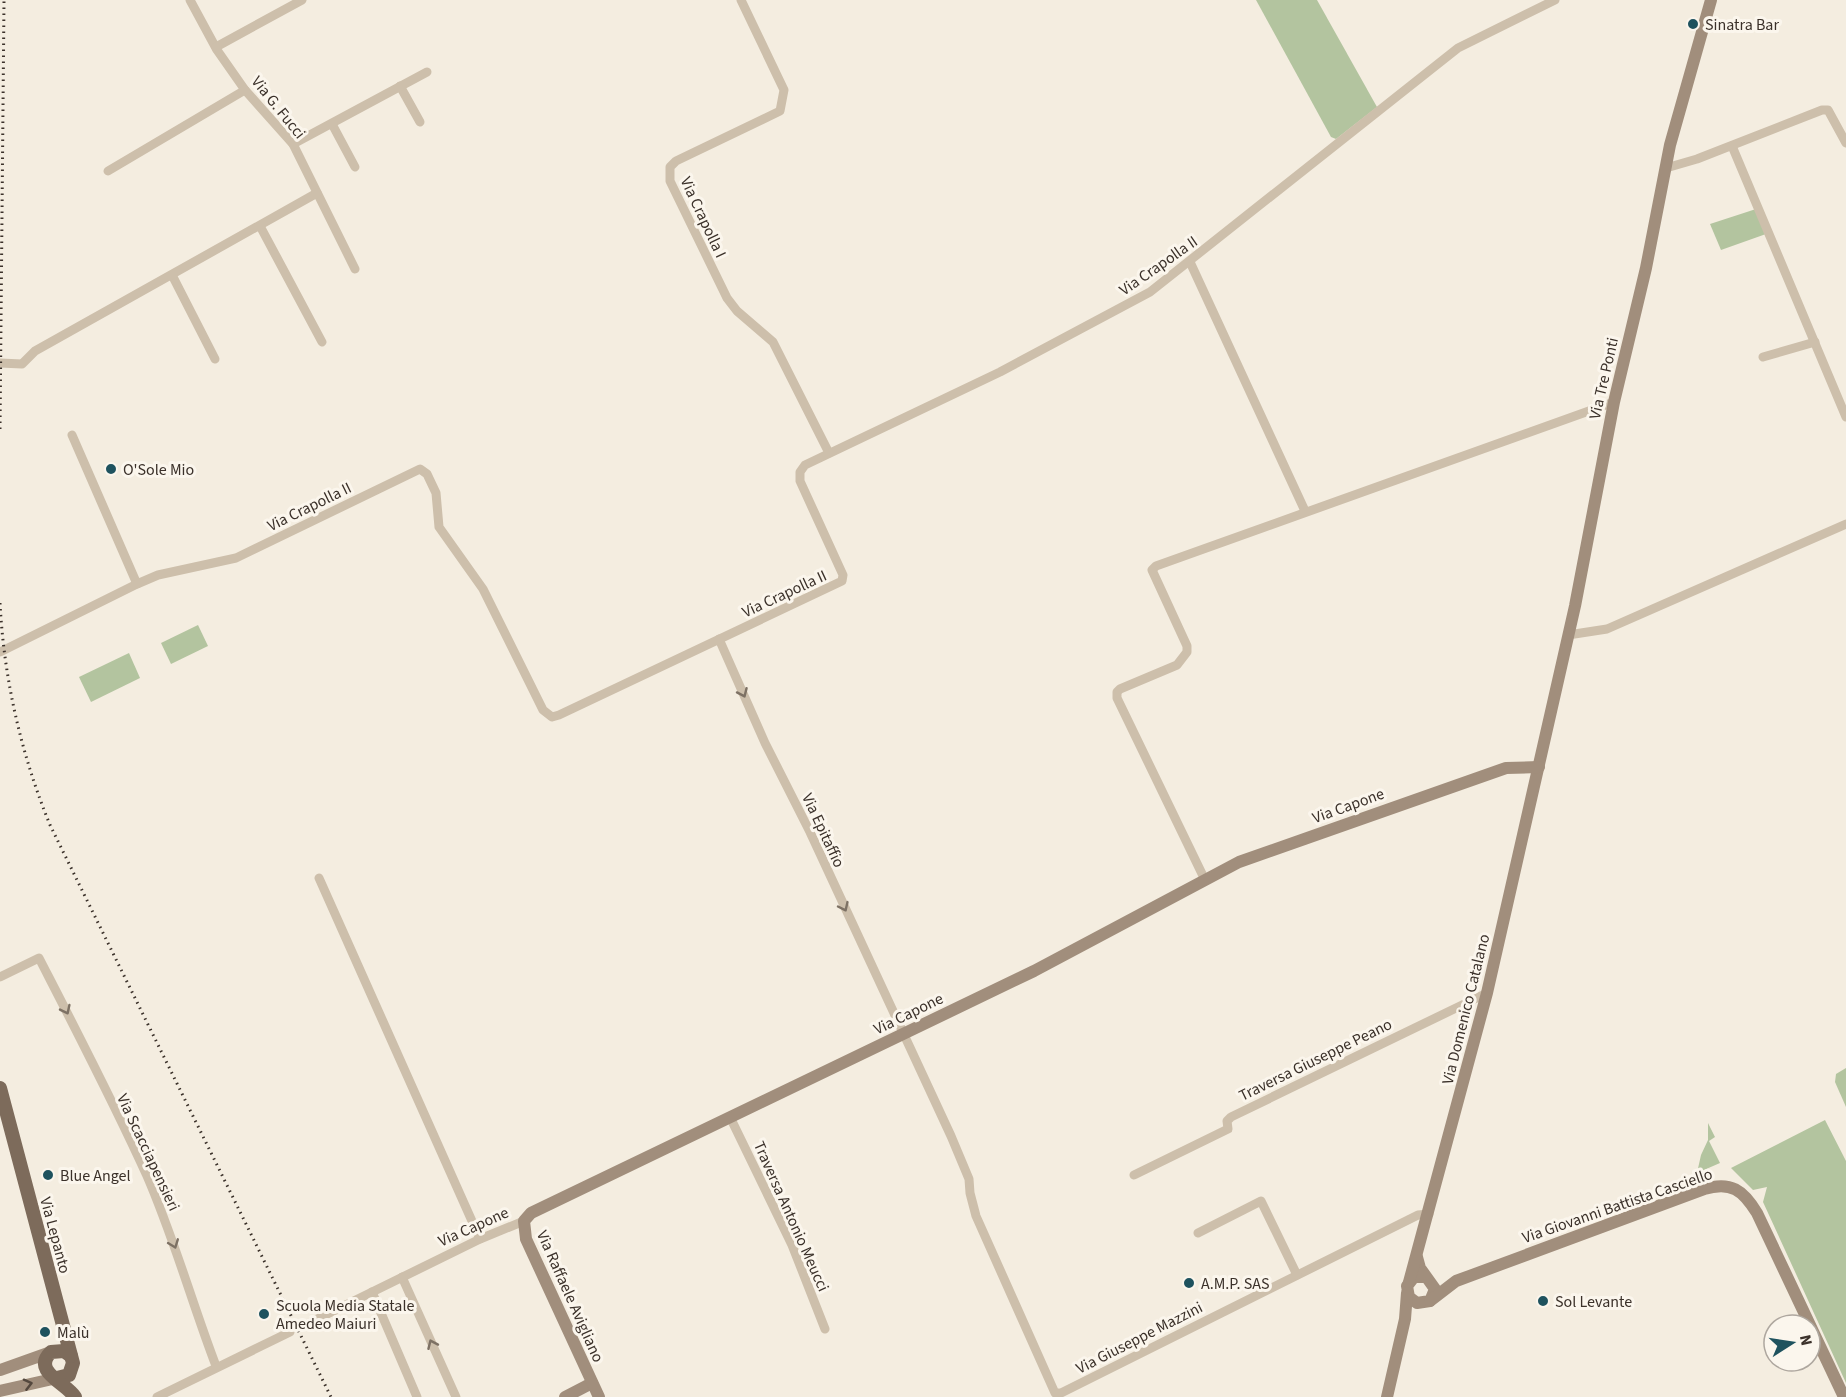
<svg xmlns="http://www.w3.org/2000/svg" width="1846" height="1397" font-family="'Source Sans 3',sans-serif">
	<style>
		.green { fill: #b3c49f }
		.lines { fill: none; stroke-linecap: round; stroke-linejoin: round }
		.street { stroke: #cdbfab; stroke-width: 9 }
		.secondary { stroke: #a18e7c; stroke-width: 12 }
		.primary { stroke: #7d6b5b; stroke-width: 14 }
		.rail { stroke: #3b312a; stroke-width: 3; stroke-dasharray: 1.5 4.5; stroke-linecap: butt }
		.oneway { stroke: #7d7164 }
		.oneway2 { stroke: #54483e }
		.poi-dot { fill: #1e525e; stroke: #fbf6ed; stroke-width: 2 }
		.labels { text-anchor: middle; stroke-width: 6; stroke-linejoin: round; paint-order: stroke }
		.poi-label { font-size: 16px; fill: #3b312a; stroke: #fbf6ed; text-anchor: start }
		.street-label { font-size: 16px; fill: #3b312a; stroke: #fbf6ed }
	</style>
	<rect width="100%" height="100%" fill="#f4ede0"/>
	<!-- green -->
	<g class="green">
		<polygon points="1256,0 1317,0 1377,107 1336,139 1331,137"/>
		<polygon points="1756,209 1766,234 1721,250 1710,224"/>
		<polygon points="198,625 208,646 171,664 161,643"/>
		<polygon points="129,653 140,678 91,702 79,677"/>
		<polygon points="1846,1068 1846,1107 1835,1082 1836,1074"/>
		<polygon points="1825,1120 1846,1161 1846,1383 1763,1202 1767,1187 1753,1190 1731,1168"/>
		<polygon points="1708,1123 1715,1137 1709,1141 1720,1163 1697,1173 1701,1155 1708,1140"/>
	</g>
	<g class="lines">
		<!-- street -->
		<g class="street">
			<polyline points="190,0 217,50 245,90 293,144 355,269"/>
			<polyline points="741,0 784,90 780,111 676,161 670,167 670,181 727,298 737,311 773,342 829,453"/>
			<polyline points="216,47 302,0"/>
			<polyline points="400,86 420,122"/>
			<polyline points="332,124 355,167"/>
			<polyline points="293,144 427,72"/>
			<polyline points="1732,146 1846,417"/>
			<polyline points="1666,168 1697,159 1822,110 1828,110 1846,143"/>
			<polyline points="108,171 245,90"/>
			<polyline points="260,226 322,342"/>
			<polyline points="1190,262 1305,511"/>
			<polyline points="172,275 215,359"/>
			<polyline points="1763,357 1815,342"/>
			<polyline points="0,363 22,364 35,351 317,193"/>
			<polyline points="72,435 137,584"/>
			<polyline points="1568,635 1607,629 1846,524"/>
			<polyline points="719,639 765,743 810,832 951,1136 969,1179 970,1193 976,1216 1055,1393 1061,1393 1418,1215 1429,1214"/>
			<polyline points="0,652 137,584 158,575 236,558 420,469 427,474 436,493 439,527 483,589 543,710 552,717 559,715 842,581 843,575 800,481 800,472 805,465 1000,372 1150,292 1458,48 1555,0"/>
			<polyline points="319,878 480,1239"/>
			<polyline points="1205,880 1117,698 1117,692 1120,689 1177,665 1187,652 1187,646 1152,570 1156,566 1614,402"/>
			<path d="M0 977 39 958C76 1030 114 1103 147 1176 174 1238 192 1303 216 1366"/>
			<polyline points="730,1117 792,1245 825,1329"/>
			<polyline points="1134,1175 1228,1129 1227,1121 1231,1117 1487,993"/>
			<polyline points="1198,1233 1261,1201 1297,1275"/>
			<polyline points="402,1277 456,1397"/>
			<polyline points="372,1292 417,1397"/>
			<polyline points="305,1325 480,1239 524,1221"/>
			<polyline points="157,1397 290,1332"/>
		</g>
		<!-- secondary -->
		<g class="secondary">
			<polyline points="1417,1257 1420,1268 1435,1289 1430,1301 1417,1303 1409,1297 1407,1286 1414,1277 1426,1277"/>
			<polyline points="1409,1282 1487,993 1575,606 1614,402 1646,268 1670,145 1711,0"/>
			<path d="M1430 1301 1456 1281 1704 1189C1731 1181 1743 1190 1757 1213L1844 1397"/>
			<polyline points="0,1370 51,1352"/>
			<polyline points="0,1391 57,1378"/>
			<polyline points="565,1397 592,1383"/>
			<polyline points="599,1397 526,1239 524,1221 531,1213 1034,971 1239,862 1506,768 1539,767"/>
			<polyline points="1387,1397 1405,1319 1407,1293"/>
		</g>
		<!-- primary -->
		<g class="primary">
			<polyline points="0,1088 73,1363 69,1375 57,1378"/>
			<path d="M71 1356 64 1351 51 1352C31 1371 66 1383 75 1397"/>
		</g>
		<!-- rail -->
		<g class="rail">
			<polyline points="0,429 4,0"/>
			<path d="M0 603C4 679 21 754 50 825L331 1397"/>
		</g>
	</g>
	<!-- one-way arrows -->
	<defs><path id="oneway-chevron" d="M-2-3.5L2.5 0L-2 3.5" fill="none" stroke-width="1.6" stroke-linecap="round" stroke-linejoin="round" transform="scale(1.5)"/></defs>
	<g class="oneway">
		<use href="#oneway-chevron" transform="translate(743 693) rotate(66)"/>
		<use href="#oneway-chevron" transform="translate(844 907) rotate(65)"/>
		<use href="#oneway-chevron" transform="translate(66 1010) rotate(64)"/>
		<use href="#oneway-chevron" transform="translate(174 1244) rotate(69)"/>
		<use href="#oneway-chevron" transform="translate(432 1344) rotate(-114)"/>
	</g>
	<use class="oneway2" href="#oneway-chevron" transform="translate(28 1384) rotate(-14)"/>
	<!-- markers -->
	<g class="poi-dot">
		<circle cx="1693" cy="24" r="6"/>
		<circle cx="111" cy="469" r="6"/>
		<circle cx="48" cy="1175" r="6"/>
		<circle cx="1189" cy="1283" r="6"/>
		<circle cx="1543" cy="1301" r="6"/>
		<circle cx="264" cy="1314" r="6"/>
		<circle cx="45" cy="1332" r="6"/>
	</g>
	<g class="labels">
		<!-- poi labels -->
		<g class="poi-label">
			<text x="1705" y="30">Sinatra Bar</text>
			<text x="123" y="475">O'Sole Mio</text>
			<text x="60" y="1181">Blue Angel</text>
			<text x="1201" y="1289">A.M.P. SAS</text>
			<text x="1555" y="1307">Sol Levante</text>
			<text x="276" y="1311">Scuola Media Statale<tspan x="276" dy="18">Amedeo Maiuri</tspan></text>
			<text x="57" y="1338">Malù</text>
		</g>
		<!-- street labels -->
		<g class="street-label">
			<text transform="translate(279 107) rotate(51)" y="6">Via G. Fucci</text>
			<text transform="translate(704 217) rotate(65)" y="6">Via Crapolla I</text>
			<text transform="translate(1158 265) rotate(-35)" y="6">Via Crapolla II</text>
			<text transform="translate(1603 378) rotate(-77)" y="6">Via Tre Ponti</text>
			<text transform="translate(309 506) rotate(-26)" y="6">Via Crapolla II</text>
			<text transform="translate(784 593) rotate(-25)" y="6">Via Crapolla II</text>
			<text transform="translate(1348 805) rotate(-20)" y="6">Via Capone</text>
			<text transform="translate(824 830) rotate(65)" y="6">Via Epitaffio</text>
			<text transform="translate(1465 1009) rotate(-76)" y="6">Via Domenico Catalano</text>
			<text transform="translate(908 1013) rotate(-26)" y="6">Via Capone</text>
			<text transform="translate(1315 1059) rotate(-26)" y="6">Traversa Giuseppe Peano</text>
			<text transform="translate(149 1152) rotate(65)" y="6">Via Scacciapensieri</text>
			<text transform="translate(1617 1205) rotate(-19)" y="6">Via Giovanni Battista Casciello</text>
			<text transform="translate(792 1216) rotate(66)" y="6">Traversa Antonio Meucci</text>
			<text transform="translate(473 1226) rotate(-24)" y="6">Via Capone</text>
			<text transform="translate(56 1235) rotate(75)" y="6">Via Lepanto</text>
			<text transform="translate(571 1296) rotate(66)" y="6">Via Raffaele Avigliano</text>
			<text transform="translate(1139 1337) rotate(-27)" y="6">Via Giuseppe Mazzini</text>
		</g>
	</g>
	<!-- north arrow -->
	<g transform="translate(1792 1343) rotate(78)"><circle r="28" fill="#fbf6ed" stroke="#aea79f" stroke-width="1.5"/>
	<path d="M0-4.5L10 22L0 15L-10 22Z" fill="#1e525e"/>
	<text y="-9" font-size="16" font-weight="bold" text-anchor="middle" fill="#3b312a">N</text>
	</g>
</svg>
